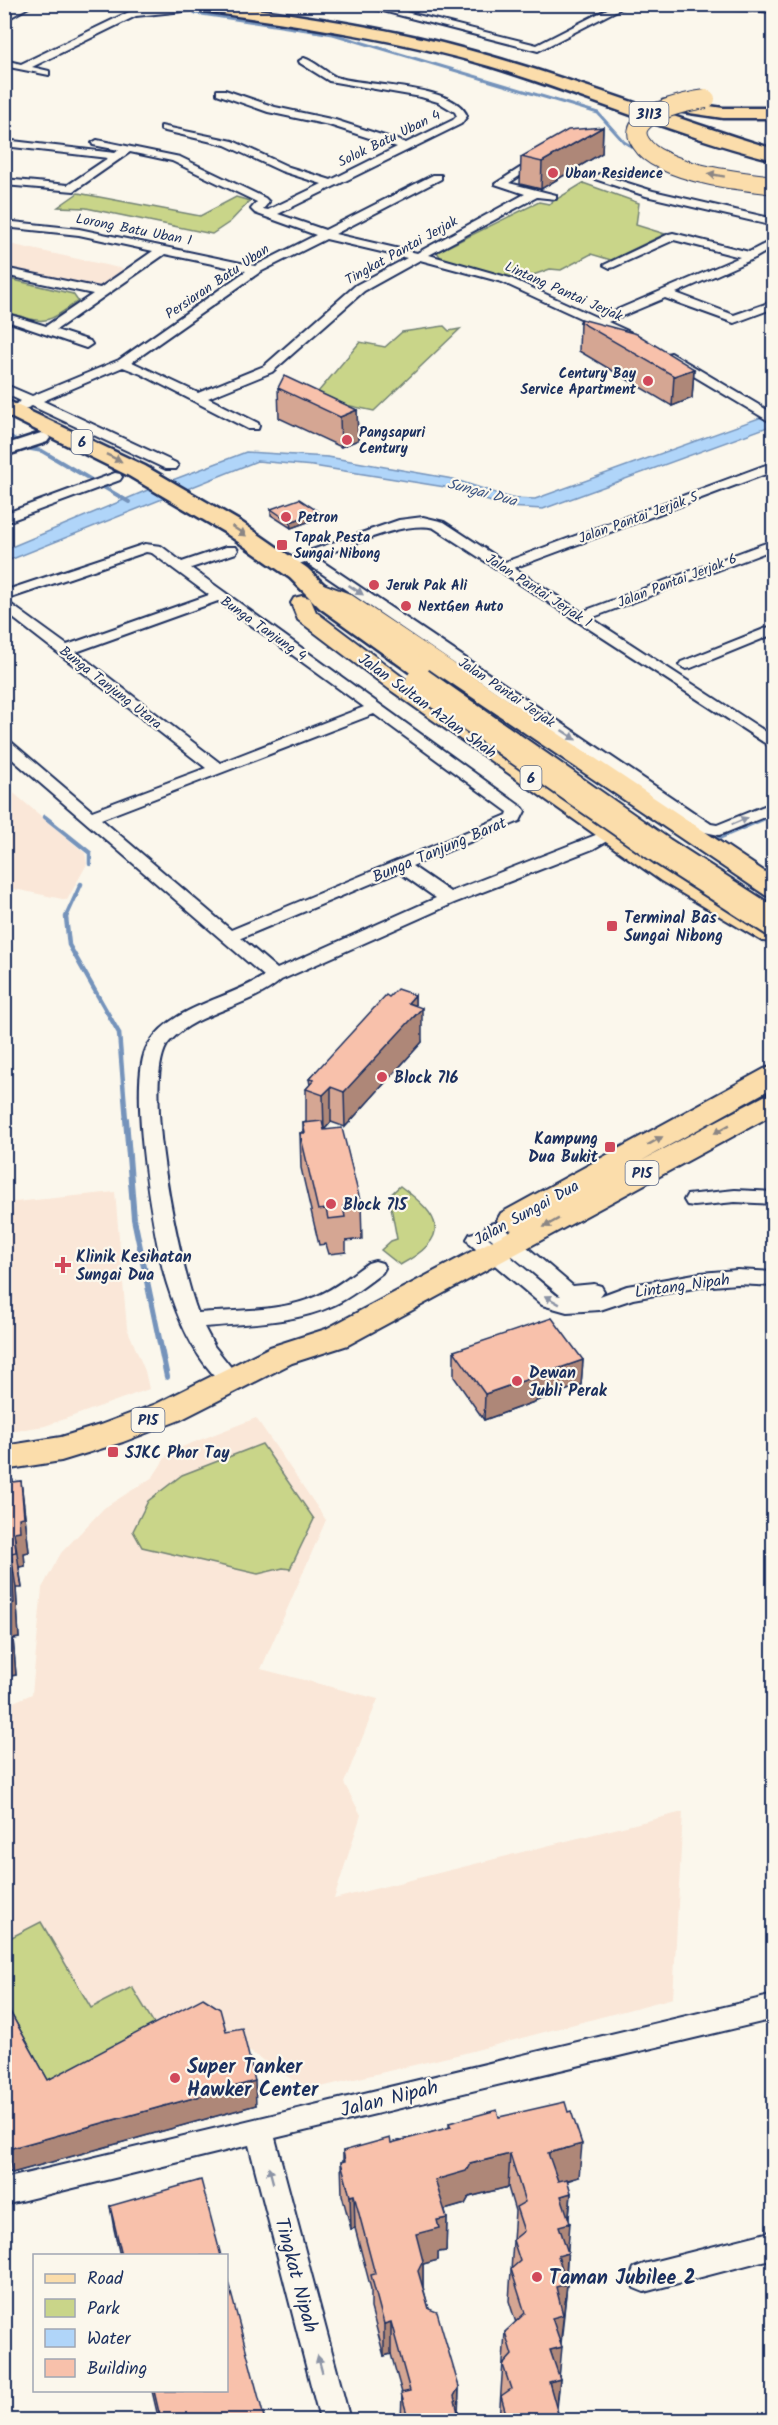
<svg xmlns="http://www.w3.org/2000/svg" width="778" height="2425" font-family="Kalam,sans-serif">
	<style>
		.built { fill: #fae7d8 }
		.green { fill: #c9d589; stroke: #728274; stroke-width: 1.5 }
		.water { fill: #b0d5f9; stroke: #7493bb; stroke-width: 1.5 }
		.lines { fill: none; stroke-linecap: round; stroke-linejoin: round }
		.stream-far3 { stroke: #7493bb; stroke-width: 3 }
		.stream-far2 { stroke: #7493bb; stroke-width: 4 }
		.stream-far1 { stroke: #7493bb; stroke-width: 4.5 }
		.stream { stroke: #7493bb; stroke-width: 6 }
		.street-casing { stroke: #1b2f5e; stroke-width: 4 }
		.secondary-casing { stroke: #1b2f5e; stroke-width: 5 }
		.primary-casing { stroke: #1b2f5e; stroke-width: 4 }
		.highway-casing { stroke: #1b2f5e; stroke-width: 5 }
		.street { fill: #fbf7ec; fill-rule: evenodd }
		.secondary { fill: #fbf7ec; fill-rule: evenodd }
		.primary { fill: #fbddab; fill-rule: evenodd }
		.highway { fill: #fbddab; fill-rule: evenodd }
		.highway-bridge-far1-casing { stroke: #1b2f5e; stroke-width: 20; stroke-linecap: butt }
		.highway-bridge-casing { stroke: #1b2f5e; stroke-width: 32; stroke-linecap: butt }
		.highway-bridge-far1 { stroke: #fbddab; stroke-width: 18 }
		.highway-bridge { stroke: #fbddab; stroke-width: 28 }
		.wall { fill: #d5a693; stroke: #1b2f5e; stroke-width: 1.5 }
		.shaded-wall { fill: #ae8778; stroke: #1b2f5e; stroke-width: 1.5 }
		.building { fill: #f8c1ab; stroke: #1b2f5e; stroke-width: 1.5 }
		.oneway { fill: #8b8684 }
		.oneway2 { fill: #8b93a5 }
		.poi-dot { fill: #d1495b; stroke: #fbf7ec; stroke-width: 2 }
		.labels { text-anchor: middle; stroke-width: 4.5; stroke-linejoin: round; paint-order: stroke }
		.far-street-label { font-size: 14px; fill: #1b2f5e; stroke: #fbf7ec }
		.far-poi-label { font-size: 14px; font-weight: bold; fill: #1b2f5e; stroke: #fbf7ec; text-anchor: start }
		.shield { fill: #fbf7ec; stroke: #5e6b89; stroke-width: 1.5 }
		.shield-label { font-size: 15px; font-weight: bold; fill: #1b2f5e }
		.far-water-label { font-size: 15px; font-style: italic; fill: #405885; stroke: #fbf7ec }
		.street-label { font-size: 16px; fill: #1b2f5e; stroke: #fbf7ec }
		.poi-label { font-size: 16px; font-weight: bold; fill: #1b2f5e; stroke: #fbf7ec; text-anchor: start }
		.near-poi-label { font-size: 20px; font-weight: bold; fill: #1b2f5e; stroke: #fbf7ec; text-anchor: start }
		.near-street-label { font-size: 20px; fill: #1b2f5e; stroke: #fbf7ec }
	</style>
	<rect width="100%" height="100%" fill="#fbf7ec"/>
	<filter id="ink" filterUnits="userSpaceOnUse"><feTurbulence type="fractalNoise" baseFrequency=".0167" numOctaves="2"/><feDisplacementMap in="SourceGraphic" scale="12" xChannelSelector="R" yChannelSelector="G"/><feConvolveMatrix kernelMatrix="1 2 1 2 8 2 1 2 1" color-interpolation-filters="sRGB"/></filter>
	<g filter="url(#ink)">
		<!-- built -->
		<g class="built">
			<polygon points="5,243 133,271 102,292 5,271"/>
			<polygon points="4,785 85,853 87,864 67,900 5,887"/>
			<polygon points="115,1192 127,1328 145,1371 149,1389 45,1426 5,1432 5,1203"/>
			<polygon points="256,1418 326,1520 261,1669 378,1699 344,1783 361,1815 334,1899 683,1812 673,1998 465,2053 308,2090 205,2022 52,2104 5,2017 4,1706 32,1694 42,1588 61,1553 104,1508 153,1477 169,1452"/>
		</g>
		<!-- green -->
		<g class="green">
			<polygon points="583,183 639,203 636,225 665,234 611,260 591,254 561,270 550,269 519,280 441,258 437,252 539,202 549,204"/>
			<polygon points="78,193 200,216 236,197 250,201 230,222 212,234 86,208 58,207"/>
			<path d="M5 278 73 294 78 301C43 326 45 324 5 311Z"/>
			<polygon points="444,326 449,331 460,329 374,411 313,398 360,342 385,347 402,332"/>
			<path d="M400 1186C442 1217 452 1237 400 1265L381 1250 391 1241 397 1239 389 1196Z"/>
			<polygon points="262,1444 314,1519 290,1569 283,1568 258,1574 142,1547 133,1531 148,1501 182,1475"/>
			<polygon points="41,1922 91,2008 132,1987 164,2040 55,2097 5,2006 4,1941"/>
		</g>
		<!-- water -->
		<polygon class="water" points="773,413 773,425 543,509 507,507 445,487 313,466 257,461 5,562 4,550 162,484 246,452 328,457 453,479 511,498 535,499"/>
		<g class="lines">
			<!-- stream-far3 -->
			<polyline class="stream-far3" points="195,13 333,34 598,113 624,142 639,151"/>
			<!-- stream-far2 -->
			<g class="stream-far2">
				<polyline points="4,433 17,441"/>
				<polyline points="31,449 42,451 129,502"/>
			</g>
			<!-- stream-far1 -->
			<g class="stream-far1">
				<polyline points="45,817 90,853 90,864"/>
				<polyline points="714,840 774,814"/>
				<polyline points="81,884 66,917 69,945 119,1033 126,1120"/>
			</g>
			<!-- stream -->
			<polyline class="stream" points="126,1119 134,1219 167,1377"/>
			<!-- street casing -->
			<g class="street-casing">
				<g id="street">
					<polygon points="22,4 34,4 4,21 4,14"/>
					<polygon points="207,4 206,8 203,9 136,16 32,67 49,71 49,75 4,66 4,60 21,64 131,11 167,5"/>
					<polygon points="356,4 374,4 537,45 617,4 629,4 538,51"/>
					<polygon points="700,4 774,6 774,12 704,7"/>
					<path d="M304 58C316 62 325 72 336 77 365 87 456 84 467 116L461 124 278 214 325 230 433 175H441V179L335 234 417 253 525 194 495 184 520 168 524 169V173L509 183 556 195V199L537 197 429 255 510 278 598 318 740 257 674 240 614 267 610 268 604 265 669 234 673 233 749 252 774 239V247L755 258 676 293 734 315 774 301V308L734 323 665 298 608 322 630 332 632 335 626 339 502 282 420 260 364 291 272 372 208 398 258 423 259 426 258 429H248L141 374 123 367 43 401 176 463 178 466 176 469H166L32 406 18 412H8L7 409 21 401 4 393V384L32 396 119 360 246 271 165 254 56 330 90 341 92 344 86 348 4 320V313L46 326 93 294 4 275V268L100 288 153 251 79 235 4 227V221L79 229 255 266 316 235 255 213 251 209 257 202 172 161 130 152 74 191 4 185V179L68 185 108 158 4 146V140L115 153 119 150 93 145 92 143 97 140 180 157 265 198 269 202 263 209 268 210 322 184 281 171 225 145 161 130V126L233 141 289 167 331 180 397 147 329 125 268 112 217 94V90H225L275 107 335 120 406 143 453 120 457 116 455 112 438 102 421 97 329 81 300 63 299 61ZM326 239 407 258 356 285 264 366 198 393 132 362 260 272Z"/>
					<polygon points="599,174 653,191 774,219 774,226 646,196 595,179 594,177"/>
					<polygon points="671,353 774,414 774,424 667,360 665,357 667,354"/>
					<path d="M774 462V471L514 568 581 612 774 540V549L591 618 774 737V749L434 528C404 520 348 547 317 558L711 824 717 825 774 802V813L725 833 719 835 700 831 305 562 285 568 278 564 280 561 399 520 423 517 444 522 505 562Z"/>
					<polygon points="115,473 120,474 122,477 120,480 4,523 4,514"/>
					<path d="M145 544 161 546 182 562 226 547H236L238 550 236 553 191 568 523 808 525 811 520 821 412 866 450 892 611 829 619 834 593 849 454 903 281 980C249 1008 200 1010 170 1041 138 1074 181 1271 198 1313 236 1310 282 1312 317 1296 336 1288 351 1275 368 1263L375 1261 382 1263 385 1268 382 1273C366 1285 350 1298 332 1306 293 1324 246 1323 204 1327L214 1346 241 1380 238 1385C225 1389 221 1382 212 1373 190 1348 177 1316 167 1284 154 1242 126 1080 148 1045 173 1005 227 1000 264 976L4 752V739L10 741 92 811 206 768 4 611V591ZM146 552 152 553 209 595 67 645 5 600ZM218 601 364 707 220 763 76 652ZM374 714 508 812 507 815 231 930 101 819ZM399 872 436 898 277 969 241 938Z"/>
					<polygon points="774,625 774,634 691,668 686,669 679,665 681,662"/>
					<polygon points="735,1190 774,1192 774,1204 735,1202 694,1206 687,1205 684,1200 687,1195"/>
					<polygon points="494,1223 501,1225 573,1286 594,1284 601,1286 604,1291 600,1296 627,1286 700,1273 737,1270 774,1272 774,1286 737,1284 700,1287 633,1299 600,1310 567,1312 542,1305 470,1244 467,1239 470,1234 477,1232 484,1234 556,1295 561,1296 487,1235 484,1230 487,1225"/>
					<polygon points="774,1995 774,2019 275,2138 350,2420 320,2420 249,2145 4,2205 4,2179"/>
					<polygon points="774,2231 774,2258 644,2292 634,2288 630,2278 634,2268 644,2264"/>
				</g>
			</g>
			<!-- secondary casing -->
			<g class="secondary-casing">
				<polygon id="secondary" points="41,433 47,434 50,438 47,442 4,456 4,445"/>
			</g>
			<!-- primary casing -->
			<g class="primary-casing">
				<g id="primary">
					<polygon points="318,582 350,594 774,878 774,898 765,895 334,604 310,594 307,589 310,584"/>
					<polygon points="302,596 310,598 316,612 405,679 679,871 774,925 774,942 762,941 661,881 389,689 298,620 291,603 294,598"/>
					<polygon points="774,1066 774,1087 641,1161 764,1096 774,1093 774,1114 348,1345 292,1363 180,1420 123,1442 61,1461 4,1470 4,1446 61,1437 100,1425 156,1404 270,1347 326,1329 512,1230 501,1227 497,1220 501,1213 764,1069"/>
				</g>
			</g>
			<!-- highway casing -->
			<g class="highway-casing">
				<g id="highway">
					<path d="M182 4C225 4 267 10 309 17 360 25 411 34 461 48 567 76 669 117 774 149V160C677 136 584 95 489 66 391 37 290 24 190 9Z"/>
					<polygon points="669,100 723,108 774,108 774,118 723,118 663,109 660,105 663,101"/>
					<polygon points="4,399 145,466 241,522 307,568 338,598 441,672 445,677 441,682 432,685 423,682 320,608 290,578 224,532 129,476 4,414"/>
				</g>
			</g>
			<!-- street -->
			<use href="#street" class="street"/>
			<!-- secondary -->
			<use href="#secondary" class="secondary"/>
			<!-- primary -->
			<use href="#primary" class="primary"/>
			<!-- highway -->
			<use href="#highway" class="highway"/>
			<!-- highway-bridge-far1 casing -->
			<g class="highway-bridge-far1-casing">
				<path id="highway-bridge-far1" d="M706 99C689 101 621 115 641 143 646 151 653 156 662 160 696 177 737 180 774 185"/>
			</g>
			<!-- highway-bridge casing -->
			<g class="highway-bridge-casing">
				<polyline id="highway-bridge" points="420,682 662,851 774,923"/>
			</g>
			<!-- highway-bridge-far1 -->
			<use href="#highway-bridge-far1" class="highway-bridge-far1"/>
			<!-- highway-bridge -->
			<use href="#highway-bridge" class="highway-bridge"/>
		</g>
		<!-- wall -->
		<g class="wall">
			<polygon points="603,127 602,153 541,189 520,184 521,157"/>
			<polygon points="580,322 694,369 692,398 672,406 579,351"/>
			<polygon points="278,388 357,410 358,440 341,447 279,418"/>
			<polygon points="271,509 319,512 319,518 291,528 271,515"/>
			<polygon points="415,995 415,1005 422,1042 345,1127 331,1122 324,1130 361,1204 362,1239 346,1241 346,1252 329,1254 326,1244 319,1245 301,1168 300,1133 303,1133 303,1123 306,1122 306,1089 310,1085 309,1079 389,997"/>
			<polygon points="454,1351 583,1360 581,1385 484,1420 454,1377"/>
			<polygon points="4,1481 13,1482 21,1481 29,1552 24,1553 25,1566 19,1567 22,1588 16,1588 19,1638 13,1639 16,1675 10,1676 11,1682 4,1683"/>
			<polygon points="4,2001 48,2080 226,2031 256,2105 12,2173 4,2169"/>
			<polygon points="499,2117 579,2177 567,2181 571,2193 569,2219 566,2281 567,2284 561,2344 559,2377 560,2379 557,2409 560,2421 499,2421 505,2332 516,2323 509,2301 515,2211 508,2187 469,2197 465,2204 444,2210 447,2218 446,2251 438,2252 438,2260 423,2264 423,2287 429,2309 459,2387 458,2411 460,2421 401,2421 402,2393 391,2354 384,2356 371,2308 371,2289 355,2228 351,2229 342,2195 341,2162 343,2161 343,2151 391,2143 449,2128 449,2123"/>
			<polygon points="110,2206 221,2256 120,2256 114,2229"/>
			<polygon points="152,2391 226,2391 265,2421 159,2421"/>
		</g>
		<!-- shaded-wall -->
		<g class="shaded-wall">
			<polygon points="603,127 602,153 541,189 542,162"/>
			<polygon points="694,369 692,398 672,406 674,376"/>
			<polygon points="357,410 358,440 341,447 340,417"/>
			<polygon points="319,512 319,518 291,528 290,522"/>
			<polygon points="415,995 415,1016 422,1008 422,1042 345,1127 344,1092 408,1003"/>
			<polygon points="331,1087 331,1122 324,1130 323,1095"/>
			<polygon points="583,1360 581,1385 484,1420 485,1394"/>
			<polygon points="21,1481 29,1552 24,1553 25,1566 19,1567 22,1588 14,1532 19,1518"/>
			<polygon points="11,1553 16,1588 19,1638 13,1639 16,1675 10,1676 11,1682 5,1641"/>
			<polygon points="255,2081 256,2105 12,2173 8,2149"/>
			<polygon points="582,2144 579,2177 546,2186 548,2153"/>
			<polygon points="510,2154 508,2187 469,2197 465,2204 434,2213 435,2180 470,2164"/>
			<polygon points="571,2193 568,2224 570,2223 565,2284 567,2284 560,2347 549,2350 561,2196"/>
			<polygon points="354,2195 355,2228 351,2229 350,2196"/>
			<polygon points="447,2218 446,2251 438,2252 438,2260 423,2264 423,2294 418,2303 416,2234 437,2220"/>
			<polygon points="391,2322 391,2354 384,2356 384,2324"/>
			<polygon points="562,2347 559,2379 550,2350"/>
			<polygon points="560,2379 556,2411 549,2382"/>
			<polygon points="459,2387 458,2418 454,2396"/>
		</g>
		<!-- building -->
		<g class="building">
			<polygon points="603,127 542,162 521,157 568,130"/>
			<polygon points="581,319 637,334 694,369 674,376 580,322"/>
			<polygon points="284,376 357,410 340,417 278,388"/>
			<polygon points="299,499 319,512 290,522 271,509"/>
			<polygon points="397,989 415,995 408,1003 422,1008 344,1092 331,1087 323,1095 306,1089 314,1080 309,1079 386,995 389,997"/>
			<polygon points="322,1121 324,1130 342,1128 361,1204 343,1206 345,1217 328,1219 326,1209 318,1210 300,1133 305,1133 303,1123"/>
			<polygon points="552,1318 583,1360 485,1394 454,1351"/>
			<polygon points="13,1480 13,1482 21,1481 24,1517 19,1518 20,1531 14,1532 16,1552 11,1553 14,1603 7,1604 11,1640 5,1641 5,1647 4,1647 4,1481"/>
			<polygon points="203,1998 220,2009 226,2031 242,2028 255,2081 8,2149 4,2148 4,2001 48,2080"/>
			<polygon points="565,2102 568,2112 571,2111 582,2144 548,2153 558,2181 567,2179 571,2193 561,2196 570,2223 559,2226 568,2253 558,2256 567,2284 556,2287 563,2315 552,2318 562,2347 550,2350 560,2379 549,2382 560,2421 508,2421 501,2396 511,2389 503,2365 512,2355 505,2332 525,2313 511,2269 520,2261 513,2240 524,2231 516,2207 525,2202 510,2154 470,2164 466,2171 435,2180 447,2218 437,2220 439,2228 416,2234 423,2261 418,2271 429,2309 437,2312 459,2387 454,2396 460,2421 409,2421 401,2393 410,2391 391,2322 384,2324 371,2275 375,2274 354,2195 350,2196 341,2162 345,2161 343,2151 390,2138 391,2143 418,2136 451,2127 449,2123 497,2110 499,2117"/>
			<polygon points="201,2180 221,2256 122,2256 110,2206"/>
			<polygon points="226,2274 265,2421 161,2421 154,2391 226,2391"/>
		</g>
		<!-- one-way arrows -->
		<defs><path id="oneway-solid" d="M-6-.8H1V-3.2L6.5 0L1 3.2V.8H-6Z" transform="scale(1.5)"/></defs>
		<g class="oneway">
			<use href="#oneway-solid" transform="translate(716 175) rotate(-170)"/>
			<use href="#oneway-solid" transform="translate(114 458) rotate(26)"/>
			<use href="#oneway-solid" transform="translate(239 531) rotate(34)"/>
			<use href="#oneway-solid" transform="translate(722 1129) rotate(151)"/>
			<use href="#oneway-solid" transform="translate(655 1141) rotate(-29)"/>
			<use href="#oneway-solid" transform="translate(551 1223) rotate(151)"/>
		</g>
		<g class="oneway2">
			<use href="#oneway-solid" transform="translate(356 590) rotate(34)"/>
			<use href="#oneway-solid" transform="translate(569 735) rotate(34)"/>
			<use href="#oneway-solid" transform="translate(740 821) rotate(-23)"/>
			<use href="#oneway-solid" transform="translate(552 1300) rotate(-151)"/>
			<use href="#oneway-solid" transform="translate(271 2175) rotate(-105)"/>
			<use href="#oneway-solid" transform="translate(320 2364) rotate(-105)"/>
		</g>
	</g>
	<!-- markers -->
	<g class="poi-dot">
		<circle cx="553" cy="173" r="6"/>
		<circle cx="648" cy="381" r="6"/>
		<circle cx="347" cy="440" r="6"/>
		<circle cx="286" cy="517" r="6"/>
		<rect x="276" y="539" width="12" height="12" rx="3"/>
		<circle cx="374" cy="585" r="6"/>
		<circle cx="406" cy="606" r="6"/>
		<rect x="606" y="920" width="12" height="12" rx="3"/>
		<circle cx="382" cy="1077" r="6"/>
		<rect x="604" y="1141" width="12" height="12" rx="3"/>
		<circle cx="331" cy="1204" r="6"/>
		<path d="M60 1256h6v6h6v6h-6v6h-6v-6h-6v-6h6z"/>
		<circle cx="517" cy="1381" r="6"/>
		<rect x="107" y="1446" width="12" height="12" rx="3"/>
		<circle cx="175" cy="2078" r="6"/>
		<circle cx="537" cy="2277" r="6"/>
	</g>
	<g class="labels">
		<!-- far-street labels -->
		<g class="far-street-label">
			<text transform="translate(389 138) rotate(-26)" y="5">Solok Batu Uban 4</text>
			<text transform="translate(134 229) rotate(11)" y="5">Lorong Batu Uban 1</text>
			<text transform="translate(401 250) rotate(-29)" y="5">Tingkat Pantai Jerjak</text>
			<text transform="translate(217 281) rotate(-34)" y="5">Persiaran Batu Uban</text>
			<text transform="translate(564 291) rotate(24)" y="5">Lintang Pantai Jerjak</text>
			<text transform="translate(638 517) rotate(-20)" y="5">Jalan Pantai Jerjak 5</text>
			<text transform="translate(677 580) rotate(-21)" y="5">Jalan Pantai Jerjak 6</text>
			<text transform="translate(539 590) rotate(33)" y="5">Jalan Pantai Jerjak 1</text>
			<text transform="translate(264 628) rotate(35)" y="5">Bunga Tanjung 4</text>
			<text transform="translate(111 687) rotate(38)" y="5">Bunga Tanjung Utara</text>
			<text transform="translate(507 692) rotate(34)" y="5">Jalan Pantai Jerjak</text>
		</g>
		<!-- far-poi labels -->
		<g class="far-poi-label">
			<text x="565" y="178">Uban Residence</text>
			<text x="636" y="378" text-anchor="end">Century Bay<tspan x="636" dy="16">Service Apartment</tspan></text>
			<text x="359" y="437">Pangsapuri<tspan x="359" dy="16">Century</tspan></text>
			<text x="298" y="522">Petron</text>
			<text x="294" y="542">Tapak Pesta<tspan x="294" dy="16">Sungai Nibong</tspan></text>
			<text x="386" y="590">Jeruk Pak Ali</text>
			<text x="418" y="611">NextGen Auto</text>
		</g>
		<!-- shield labels -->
		<g class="shield">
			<rect x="629.5" y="102" width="39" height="24" rx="4.5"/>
			<rect x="71.5" y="430" width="21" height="24" rx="4.5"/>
			<rect x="520.5" y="766" width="21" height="24" rx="4.5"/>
			<rect x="625.5" y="1161" width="33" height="24" rx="4.5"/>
			<rect x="131.5" y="1408" width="33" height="24" rx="4.5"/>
		</g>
		<g class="shield-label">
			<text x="649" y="119">3113</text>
			<text x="82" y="447">6</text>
			<text x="531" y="783">6</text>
			<text x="642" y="1178">P15</text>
			<text x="148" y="1425">P15</text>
		</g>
		<!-- far-water labels -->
		<g class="far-water-label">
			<text transform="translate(482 492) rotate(15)" y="5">Sungai Dua</text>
		</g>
		<!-- street labels -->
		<g class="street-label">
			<text transform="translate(428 705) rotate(36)" y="6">Jalan Sultan Azlan Shah</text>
			<text transform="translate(439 849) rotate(-23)" y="6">Bunga Tanjung Barat</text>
			<text transform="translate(526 1212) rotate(-29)" y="6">Jalan Sungai Dua</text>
			<text transform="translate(682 1285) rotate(-8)" y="6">Lintang Nipah</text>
		</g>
		<!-- poi labels -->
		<g class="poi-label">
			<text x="624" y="923">Terminal Bas<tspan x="624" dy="18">Sungai Nibong</tspan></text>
			<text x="394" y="1083">Block 716</text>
			<text x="598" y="1144" text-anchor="end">Kampung<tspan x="598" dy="18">Dua Bukit</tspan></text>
			<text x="343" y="1210">Block 715</text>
			<text x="76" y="1262">Klinik Kesihatan<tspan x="76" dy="18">Sungai Dua</tspan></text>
			<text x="529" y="1378">Dewan<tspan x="529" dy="18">Jubli Perak</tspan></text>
			<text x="125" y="1458">SJKC Phor Tay</text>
		</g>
		<!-- near-poi labels -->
		<g class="near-poi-label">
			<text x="187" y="2073">Super Tanker<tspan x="187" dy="23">Hawker Center</tspan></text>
			<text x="549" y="2284">Taman Jubilee 2</text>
		</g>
		<!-- near-street labels -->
		<g class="near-street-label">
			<text transform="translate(389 2098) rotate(-14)" y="7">Jalan Nipah</text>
			<text transform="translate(297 2275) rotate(75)" y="7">Tingkat Nipah</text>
		</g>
	</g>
	<!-- margin -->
	<rect width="778" height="2425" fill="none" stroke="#fbf7ec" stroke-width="24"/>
	<rect x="12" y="12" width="754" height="2401" fill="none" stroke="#1b2f5e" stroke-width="2" filter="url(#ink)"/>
	<!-- legend -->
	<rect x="33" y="2254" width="195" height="138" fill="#fbf7ec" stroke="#a1a7b3" stroke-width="1.5"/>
	<rect x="45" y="2274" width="30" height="9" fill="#fbddab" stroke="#a1a7b3" stroke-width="1.5"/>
	<text x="87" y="2284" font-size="18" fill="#1b2f5e">Road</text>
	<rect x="45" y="2299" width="30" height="18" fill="#c9d589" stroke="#a1a7b3" stroke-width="1.5"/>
	<text x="87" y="2314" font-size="18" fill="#1b2f5e">Park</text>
	<rect x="45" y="2329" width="30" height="18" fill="#b0d5f9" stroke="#a1a7b3" stroke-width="1.5"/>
	<text x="87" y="2344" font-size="18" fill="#1b2f5e">Water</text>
	<rect x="45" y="2359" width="30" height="18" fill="#f8c1ab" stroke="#a1a7b3" stroke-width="1.5"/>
	<text x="87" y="2374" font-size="18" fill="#1b2f5e">Building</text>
</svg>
